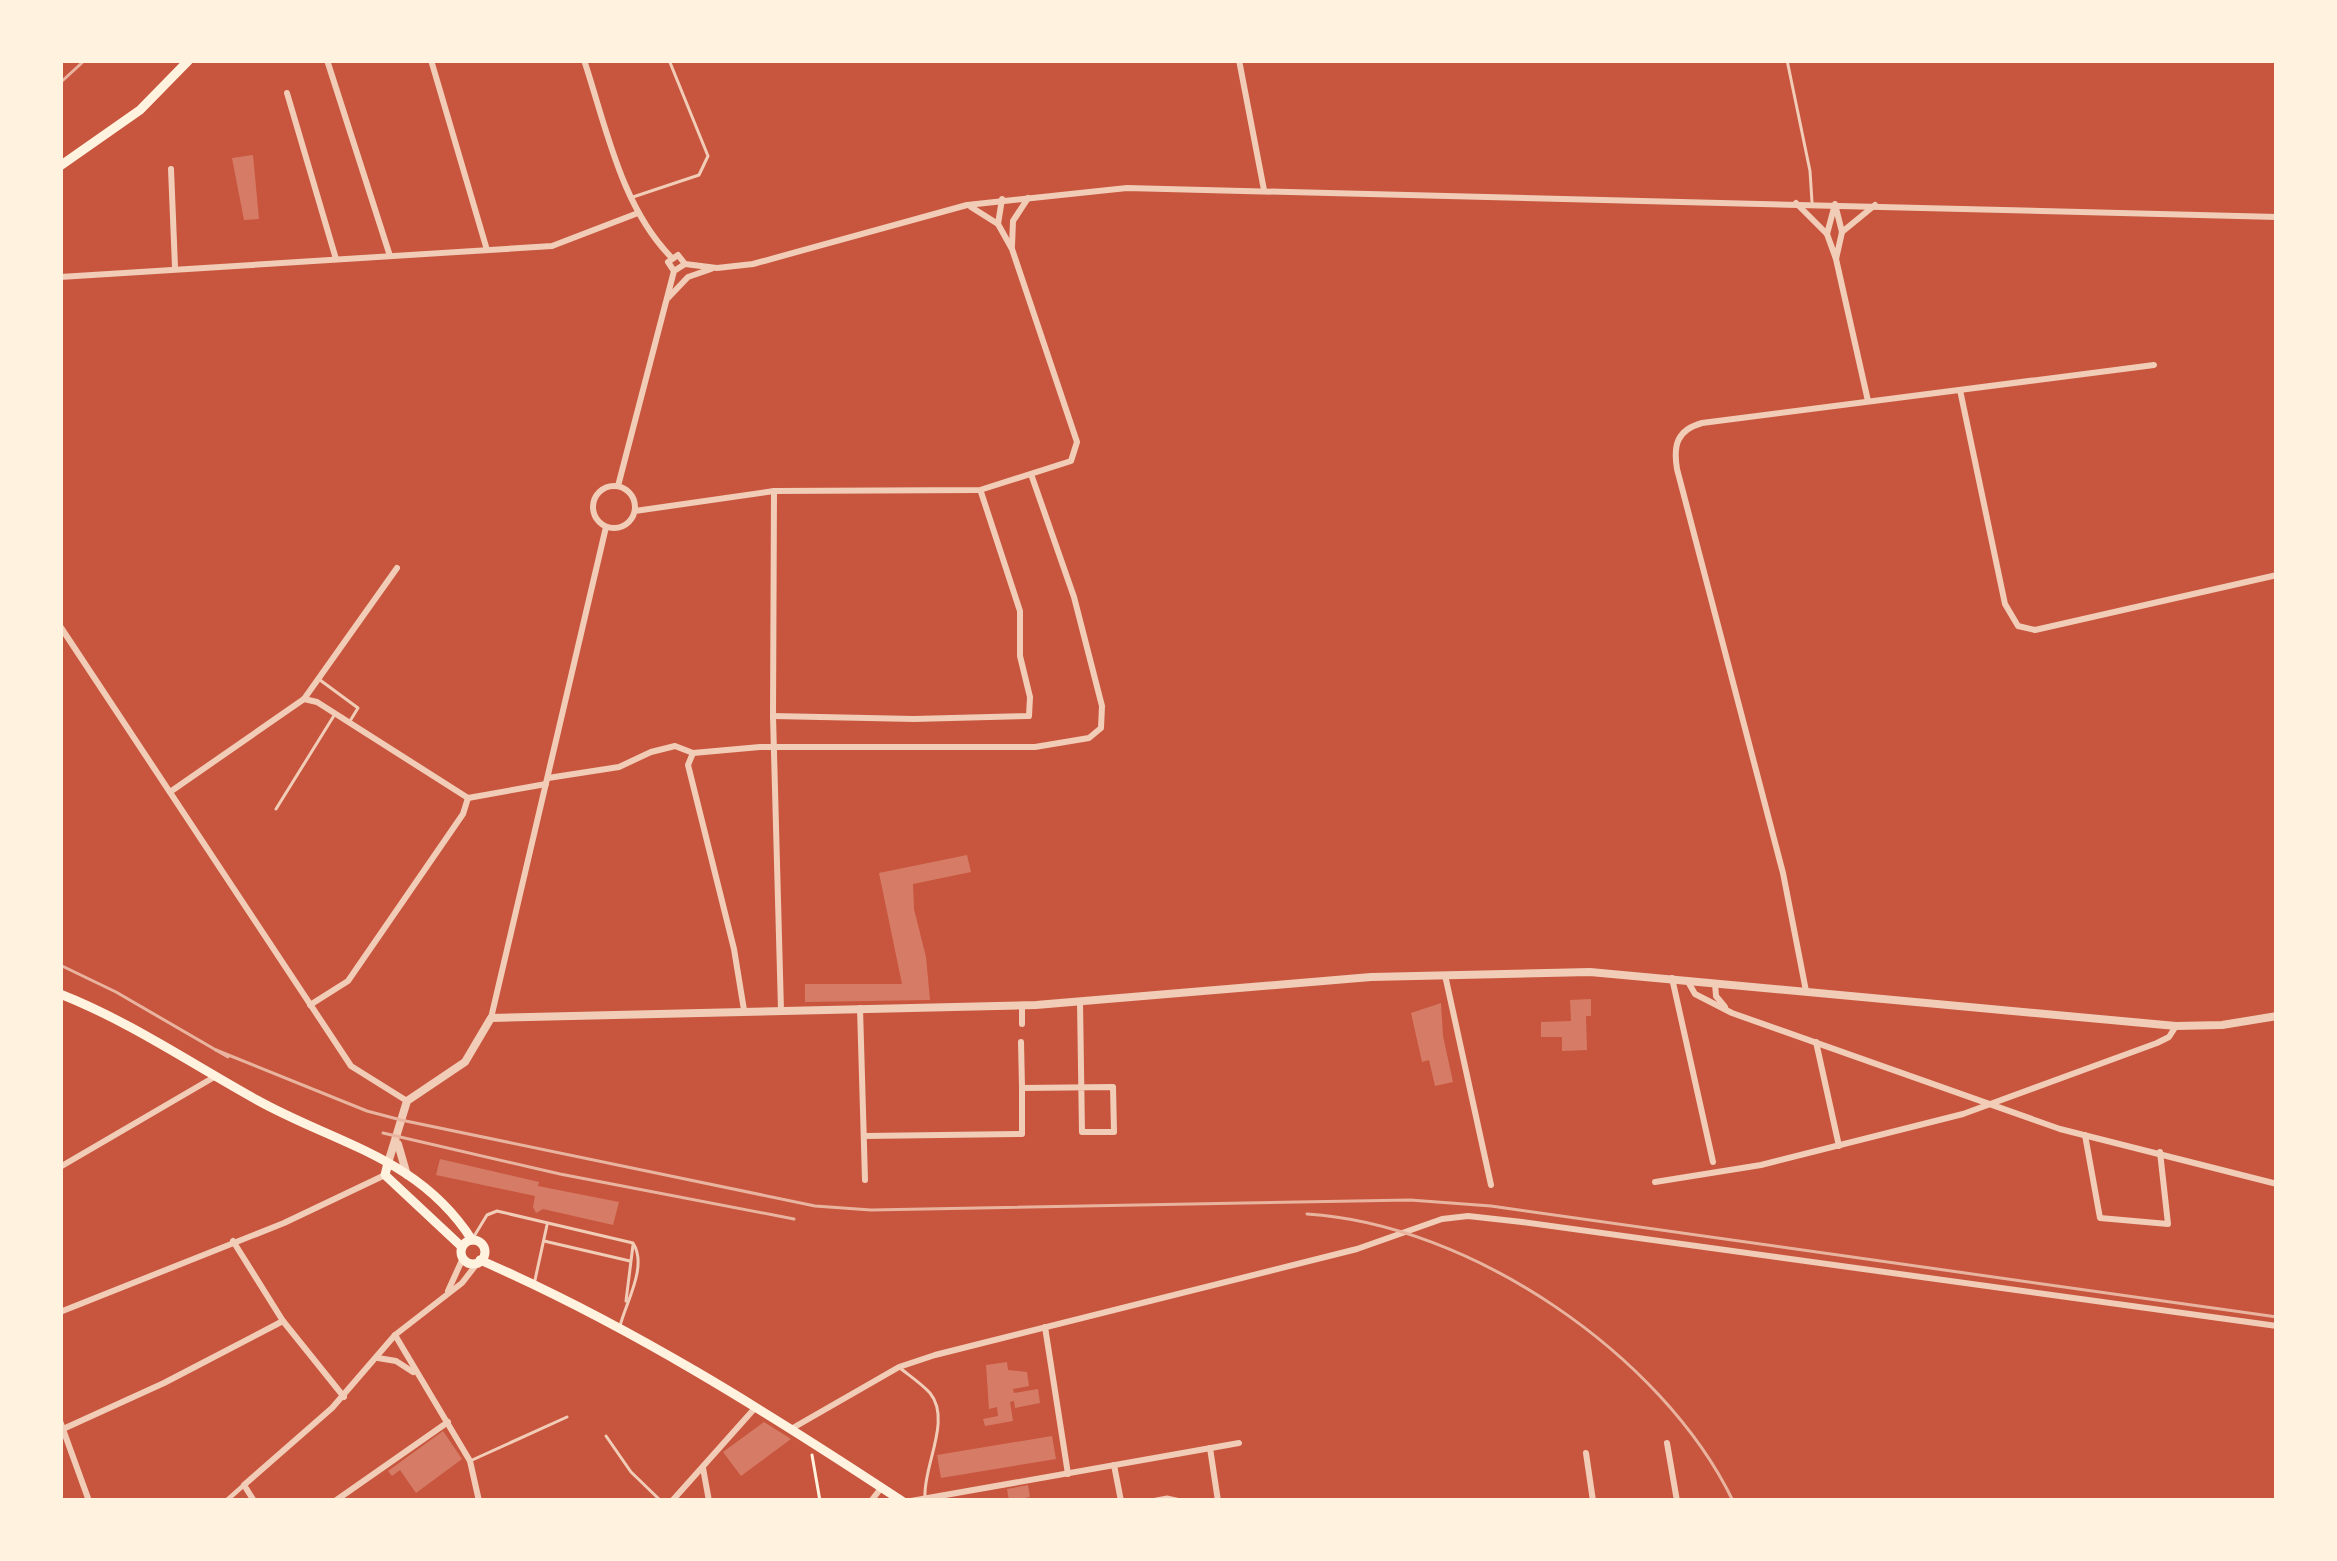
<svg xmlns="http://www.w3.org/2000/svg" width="2337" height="1561" font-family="'Noto Serif',serif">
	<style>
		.building { fill: #d67c66 }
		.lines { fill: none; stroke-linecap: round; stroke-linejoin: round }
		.path { stroke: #fff3e0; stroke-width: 3 }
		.service { stroke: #f1ccb7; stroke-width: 3 }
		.pedestrian { stroke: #f1ccb7; stroke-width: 4.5 }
		.minor { stroke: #f1ccb7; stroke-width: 6 }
		.tertiary { stroke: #f1ccb7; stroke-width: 8 }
		.secondary { stroke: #fff3e0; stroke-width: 9 }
		.primary { stroke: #fff3e0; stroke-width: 9 }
		.rail { stroke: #e9b49f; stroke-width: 3 }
	</style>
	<rect width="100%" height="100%" fill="#c8553d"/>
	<!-- building -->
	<g class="building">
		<polygon points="253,155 259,219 244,220 232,158"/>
		<polygon points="967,855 971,872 913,884 914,909 926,957 930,1000 805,1002 805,984 902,984 879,873"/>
		<polygon points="1591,999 1591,1016 1586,1016 1587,1050 1562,1051 1562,1037 1541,1037 1541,1022 1571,1021 1570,1000"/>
		<polygon points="1441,1003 1443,1036 1453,1082 1435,1086 1429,1060 1422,1062 1411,1013"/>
		<polygon points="440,1159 539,1182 538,1186 619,1202 613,1225 543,1209 536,1213 533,1207 535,1196 436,1175"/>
		<polygon points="1007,1362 1008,1370 1027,1372 1029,1386 1013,1389 1014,1393 1038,1389 1040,1403 1015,1408 1014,1401 1010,1402 1013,1421 985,1426 983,1419 998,1416 997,1407 989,1409 986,1365"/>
		<polygon points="764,1422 791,1439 741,1476 723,1452"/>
		<polygon points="443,1431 462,1459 416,1493 400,1470 392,1476 388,1471"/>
		<polygon points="1052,1436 1056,1459 941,1478 937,1455"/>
		<polygon points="1028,1485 1030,1497 1009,1501 1007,1489"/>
	</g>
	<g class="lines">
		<!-- path -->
		<polyline class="path" points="812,1455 820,1501"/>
		<!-- service -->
		<g class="service">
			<polyline points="1787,60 1810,171 1812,202"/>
			<polyline points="633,197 699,175 708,156 669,60"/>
			<polyline points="320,680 358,708 350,721"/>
			<polyline points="276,809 335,714"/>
			<path d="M473 1238 487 1215 497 1211 633 1243C648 1266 626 1302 620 1326"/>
			<polyline points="544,1241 630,1261"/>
			<polyline points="535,1280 547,1225"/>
			<polyline points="626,1301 633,1245"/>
			<path d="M900 1368C910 1376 922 1384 930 1393 952 1420 923 1466 925 1497"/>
			<polyline points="606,1436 631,1472 661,1501"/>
			<polyline points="470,1461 567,1417"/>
			<polyline points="1146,1501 1167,1497 1185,1501"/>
		</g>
		<!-- pedestrian -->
		<polyline class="pedestrian" points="226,1501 244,1485"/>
		<!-- minor -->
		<g class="minor">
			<polyline points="327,60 390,256"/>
			<polyline points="431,60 487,250"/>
			<path d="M584 60C606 126 621 206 671 257"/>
			<polyline points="1239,60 1264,190"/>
			<polyline points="287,93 336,259"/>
			<polyline points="171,169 175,267"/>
			<polyline points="1796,203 1827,234"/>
			<polyline points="998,224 1002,199"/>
			<polyline points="1842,232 1875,205"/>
			<polyline points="1012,246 1013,221 1028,198"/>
			<polyline points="1836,259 1842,232 1835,204 1827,234 1836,259 1868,401"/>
			<polyline points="685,264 717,268 753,264 967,205 1127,188 2277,217"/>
			<polyline points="60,277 552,246 638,213"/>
			<polyline points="668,298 688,277 711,269"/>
			<polyline points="1960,390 2005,604 2018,626 2035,630 2277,575"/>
			<circle cx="614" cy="507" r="21"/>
			<polyline points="618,486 674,271 668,262 678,255 685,264 674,271"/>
			<polyline points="774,491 773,716 781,1010"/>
			<polyline points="635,511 774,491 980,490 1071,461 1077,442 1012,249 998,224 971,207"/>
			<polyline points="60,626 351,1066 407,1101"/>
			<polyline points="304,699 317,702 468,798 546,784"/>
			<polyline points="773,716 914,719 1029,716 1030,697 1020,656 1020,611 981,492"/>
			<polyline points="693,753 688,765 734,949 744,1010"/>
			<polyline points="548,778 619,767 651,752 675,746 693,753 760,747 1035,747 1089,738 1101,728 1102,706 1074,597 1031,474"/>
			<polyline points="170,792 304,699 397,568"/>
			<polyline points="1445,975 1491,1185"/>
			<polyline points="1672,978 1713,1162"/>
			<polyline points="1687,980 1695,994 1732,1013 2060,1129 2277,1184"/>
			<polyline points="1715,983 1716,996 1725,1007"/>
			<path d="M1806 991 1783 873 1677 469C1673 445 1677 430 1702 423L2154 365"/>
			<polyline points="310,1005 348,981 463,814 468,798"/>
			<polyline points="860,1008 865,1180"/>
			<polyline points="491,1018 606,527"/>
			<polyline points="1022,1024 1022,1005"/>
			<polyline points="1021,1042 1022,1087"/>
			<polyline points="1816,1042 1839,1146"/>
			<polyline points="2085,1135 2100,1218 2168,1224 2160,1152"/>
			<polyline points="864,1136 1022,1134 1022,1088 1113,1087 1114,1132 1082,1132 1080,1002"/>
			<polyline points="60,1167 216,1076"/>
			<polyline points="1655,1182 1761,1165 1963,1114 2157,1043 2169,1037 2176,1026"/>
			<polyline points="233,1241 283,1321 344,1397"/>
			<polyline points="448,1291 463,1258"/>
			<polyline points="60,1312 284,1223 385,1175"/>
			<polyline points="1045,1327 1068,1474"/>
			<polyline points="395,1335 470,1461 479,1501"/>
			<polyline points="378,1358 396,1361 413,1372"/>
			<polyline points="60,1421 89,1501"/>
			<polyline points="63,1429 164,1383 283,1321"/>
			<polyline points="791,1429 899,1367 935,1355 1357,1249 1442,1219 1468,1216 1522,1222 2277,1326"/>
			<polyline points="1667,1443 1677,1501"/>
			<polyline points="1210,1448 1218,1501"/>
			<polyline points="1586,1453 1593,1501"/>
			<polyline points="1114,1465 1121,1501"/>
			<polyline points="703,1468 709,1501"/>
			<polyline points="254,1501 244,1485 332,1408 395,1335 462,1283 479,1261"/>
			<polyline points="335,1501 448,1422"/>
			<polyline points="672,1501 755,1408"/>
			<polyline points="871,1501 882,1487"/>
			<polyline points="911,1501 1239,1443"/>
		</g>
		<!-- tertiary -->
		<g class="tertiary">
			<polyline points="398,1144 407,1175"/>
			<polyline points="388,1163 407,1101 465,1062 491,1018 1036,1005 1371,977 1590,972 2176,1026 2222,1025 2277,1016"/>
		</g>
		<!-- secondary -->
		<g class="secondary">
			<path d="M60 994C129 1021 192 1064 257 1100 336 1144 419 1157 472 1240"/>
			<polyline points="388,1163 385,1175 462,1247"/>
			<circle cx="473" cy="1252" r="12"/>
			<path d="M480 1260C629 1325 767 1412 902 1501"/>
		</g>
		<!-- primary -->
		<polyline class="primary" points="60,166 140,110 189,60"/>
		<!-- rail -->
		<g class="rail">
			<polyline points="60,83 85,60"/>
			<polyline points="60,965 116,992 228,1057"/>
			<polyline points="216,1050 367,1111 401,1120 815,1206 871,1210 1410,1200 1491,1206 2277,1317"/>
			<polyline points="383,1133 560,1174 794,1219"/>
			<path d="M1307 1214C1470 1224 1662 1354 1733 1501"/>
		</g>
	</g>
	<!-- border -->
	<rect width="2337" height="1561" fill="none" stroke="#fff3e0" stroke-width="126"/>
</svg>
